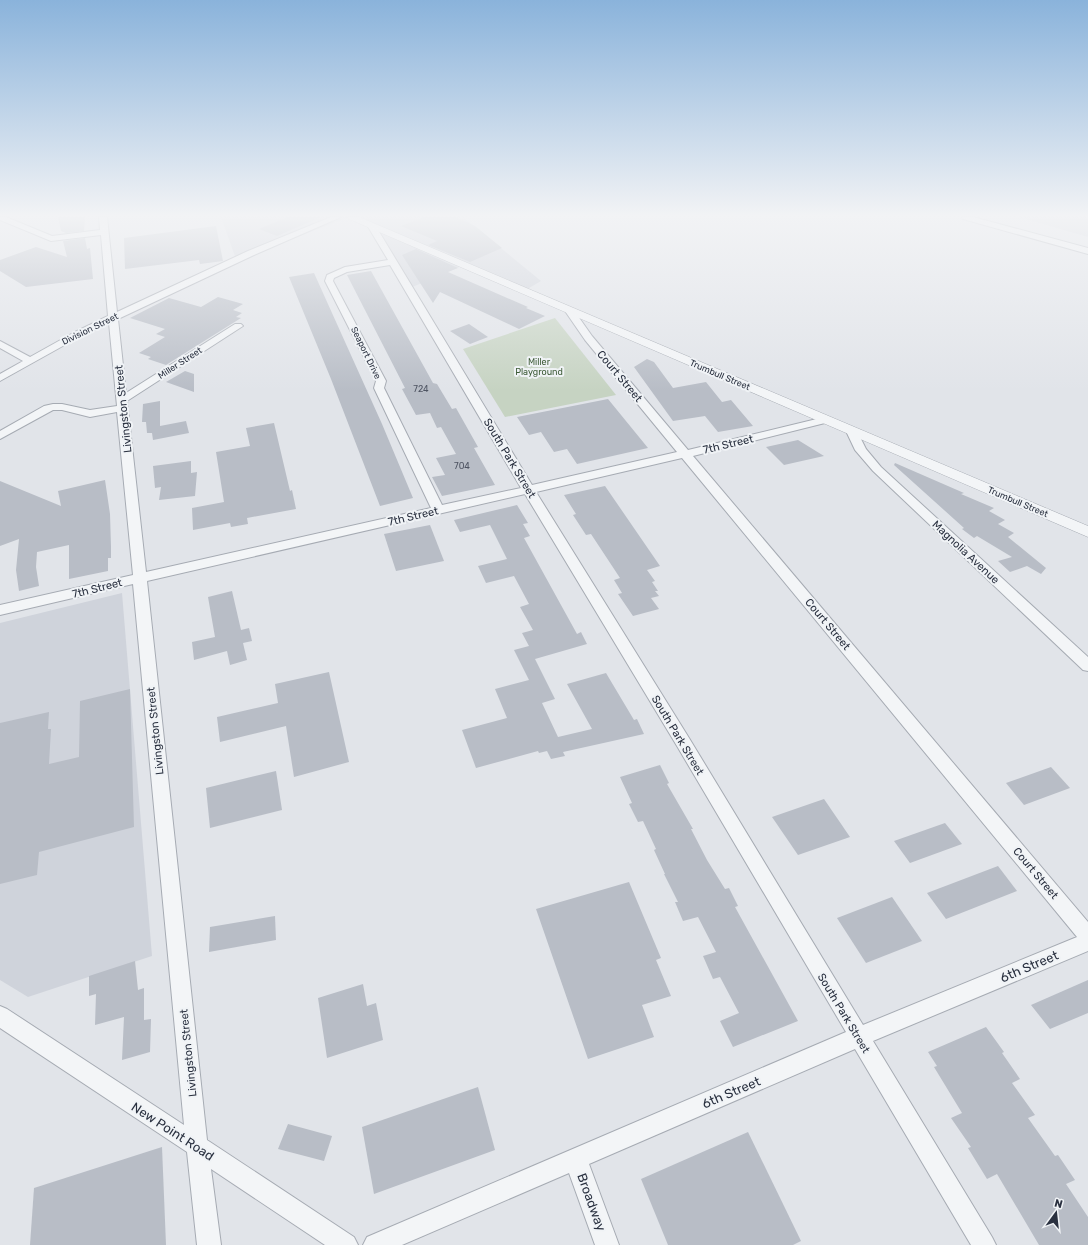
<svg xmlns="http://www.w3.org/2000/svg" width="1088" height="1245" font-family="Rubik,sans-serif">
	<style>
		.built { fill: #cfd3db }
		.green { fill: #c6d3c2 }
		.building { fill: #b8bdc6 }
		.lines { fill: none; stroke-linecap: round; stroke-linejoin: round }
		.minor-casing { stroke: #a6abb3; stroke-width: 2 }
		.tertiary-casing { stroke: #a6abb3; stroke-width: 1 }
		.minor { fill: #f3f5f7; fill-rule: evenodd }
		.tertiary { fill: #f3f5f7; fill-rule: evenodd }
		.labels { text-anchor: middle; stroke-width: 4; stroke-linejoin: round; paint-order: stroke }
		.far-street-label { font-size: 9px; fill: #2a3140; stroke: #f0f3f6 }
		.far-park-label { font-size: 9px; fill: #3d5b37; stroke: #f0f3f6 }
		.number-label { font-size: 9px; fill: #4e5462 }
		.street-label { font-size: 11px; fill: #2a3140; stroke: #f0f3f6 }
		.near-street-label { font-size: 13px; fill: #2a3140; stroke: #f0f3f6 }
	</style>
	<rect width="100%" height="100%" fill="#e1e4e9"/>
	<!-- built -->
	<g class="built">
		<polygon points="221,217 349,217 269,248 237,262"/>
		<polygon points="354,217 463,217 541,281 524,291 464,265 410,288 376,227"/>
		<polygon points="1019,217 1088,217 1088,237"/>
		<polygon points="122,593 152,956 28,997 0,980 0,623"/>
	</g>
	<!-- green -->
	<polygon class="green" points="555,318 616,395 505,417 463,349"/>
	<!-- building -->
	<g class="building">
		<polygon points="58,217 85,217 84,231 66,233 61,231"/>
		<polygon points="288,217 321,217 277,236 259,229"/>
		<polygon points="424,217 456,217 475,226 502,248 470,262 428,245 437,241 401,226"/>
		<polygon points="216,226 223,261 200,264 199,260 125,269 124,238"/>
		<polygon points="85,238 87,249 90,248 93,279 26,287 0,271 0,260 36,247 67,257 63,241"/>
		<polygon points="416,249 458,268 448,272 528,307 526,308 545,316 519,329 440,292 433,303 402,255"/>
		<polygon points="371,271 433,383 437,384 452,409 456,408 465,424 478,447 474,448 495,485 442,496 432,477 445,475 436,458 456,454 441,427 437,428 430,413 416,415 402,389 405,388 347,275"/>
		<polygon points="314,273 382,424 413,498 380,506 331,379 289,277"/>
		<polygon points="218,297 243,304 233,310 242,313 236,317 241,318 166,365 148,359 151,357 139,353 165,337 156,334 165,329 130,318 169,298 201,307"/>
		<polygon points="469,324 488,337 470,344 450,331"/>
		<polygon points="647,359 654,362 673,388 706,382 722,402 731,400 753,426 718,432 705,416 673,421 634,367"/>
		<polygon points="185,371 194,374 194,392 166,382"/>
		<polygon points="608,399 648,448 577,464 567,449 554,452 541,432 529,435 517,417"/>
		<polygon points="160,401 160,426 186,421 189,433 153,440 152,433 147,433 146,422 142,422 143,404"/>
		<polygon points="274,423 290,491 292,490 296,509 247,518 248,524 231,527 230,523 193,530 192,508 224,502 216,452 250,446 246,428"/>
		<polygon points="798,440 824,456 784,465 766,447"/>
		<polygon points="191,461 191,473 197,472 195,496 159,500 161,487 155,488 153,466"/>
		<polygon points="895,463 964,493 961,494 994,508 989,511 1005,520 998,524 1014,533 1008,537 1046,568 1041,574 1027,566 1010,572 998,561 1012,557 977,536 974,538 962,529 964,528 894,465"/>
		<polygon points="105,480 110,514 111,547 111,558 108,558 108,571 69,579 69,545 37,552 36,567 39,586 19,591 16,570 19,539 0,546 0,481 61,506 58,491"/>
		<polygon points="605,486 660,566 647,570 655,581 652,582 658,591 655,591 659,596 651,598 659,609 633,616 618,594 622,593 614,580 620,578 591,534 586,535 573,515 576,514 564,495"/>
		<polygon points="517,505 528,523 523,524 530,536 524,538 577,634 581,632 587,644 535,659 555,699 542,703 558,737 592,729 567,684 606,673 634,720 637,719 644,734 563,752 565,756 551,759 547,751 539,753 538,751 476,768 462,730 507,718 495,689 529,680 514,650 529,646 522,633 533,630 520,607 529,604 514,576 486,583 478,566 507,559 490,525 460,532 454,520"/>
		<polygon points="430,525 444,561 396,571 384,534"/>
		<polygon points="232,591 241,630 249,628 252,641 243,643 247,660 230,665 227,651 194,660 192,642 215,637 208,597"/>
		<polygon points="329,672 349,762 294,777 286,726 220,742 217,717 278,703 275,684"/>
		<polygon points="130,689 134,827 39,852 37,875 0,884 0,723 49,712 48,729 51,729 49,764 79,757 80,701"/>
		<polygon points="660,765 669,783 667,784 693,829 691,829 707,860 725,889 729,888 738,906 735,907 798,1021 733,1047 720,1021 739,1013 720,977 713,979 703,956 716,952 698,917 683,921 675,902 678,902 664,874 665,874 654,850 656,849 643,821 638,822 629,804 632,803 620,777"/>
		<polygon points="1051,767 1070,788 1024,805 1006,783"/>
		<polygon points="276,771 282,810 210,828 206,788"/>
		<polygon points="824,799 850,837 798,855 772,817"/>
		<polygon points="945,823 962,844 910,863 894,841"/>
		<polygon points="998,866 1017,891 946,919 927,893"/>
		<polygon points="629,882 661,958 656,960 671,996 642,1005 654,1037 588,1059 536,909"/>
		<polygon points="892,897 922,941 866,963 837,918"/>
		<polygon points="275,916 276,940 209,952 210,927"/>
		<polygon points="135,961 138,990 144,988 144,1020 151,1019 150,1052 122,1060 124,1017 95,1025 96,994 89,996 89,976"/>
		<polygon points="1088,980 1088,1013 1050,1029 1031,1005"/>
		<polygon points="363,984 367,1006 376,1003 383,1040 327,1058 318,998"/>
		<polygon points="986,1027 1004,1052 1002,1053 1020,1079 1012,1083 1035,1115 1028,1118 1055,1156 1058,1155 1075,1180 1066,1184 1088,1217 1088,1245 1039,1245 997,1174 987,1179 968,1148 971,1147 951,1118 962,1113 934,1067 937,1066 928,1052"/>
		<polygon points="478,1087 495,1150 374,1194 362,1127"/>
		<polygon points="288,1124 332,1136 324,1161 278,1149"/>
		<polygon points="748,1132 801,1241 793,1245 668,1245 641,1179"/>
		<polygon points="162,1147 166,1245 30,1245 34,1188"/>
	</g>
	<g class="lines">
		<!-- minor casing -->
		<g class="minor-casing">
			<g id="minor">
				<path d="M0 217H6L52 236 100 230 99 217H107L117 312 248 251 331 217H341L254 255 118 319 126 393 235 324H241L243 326 127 401 146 572 431 508 374 388 376 381 325 281 327 275 345 267 388 260 367 225 371 223 375 225 532 485 677 452 585 340 565 311 570 308 573 309 592 336 688 450 825 417 829 418 830 420 829 422 693 456 1088 922V951L873 1041 992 1237 996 1245H971L855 1049 589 1164 619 1245H595L569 1173 402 1245H363L367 1237 846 1032 677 746 525 494 147 581 207 1140 354 1237 358 1245H325L211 1169 221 1245H197L187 1152 0 1028V1006L7 1009 184 1125 133 584 0 615V605L133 575 117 412 90 417 62 410H53L0 439V431L44 406 53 404H62L90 410 117 406 109 323 79 337 0 381V374L23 361 0 348V341L30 357 73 333 108 316 101 235 51 241 0 220ZM390 265 521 488 442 505 384 388 386 381 333 281 334 278 347 272ZM682 458 1077 937 863 1025 689 738 536 492Z"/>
				<polygon points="962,217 973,217 1088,248 1088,254 963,219"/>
				<polygon points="852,428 856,429 866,449 881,467 1088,657 1088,671 1083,670 873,471 855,450 846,431"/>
			</g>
		</g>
		<!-- tertiary casing -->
		<g class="tertiary-casing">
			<polygon id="tertiary" points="347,217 359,217 1088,526 1088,537 349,219"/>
		</g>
		<!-- minor -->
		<use href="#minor" class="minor"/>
		<!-- tertiary -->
		<use href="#tertiary" class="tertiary"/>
	</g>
	<!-- sky -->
	<linearGradient id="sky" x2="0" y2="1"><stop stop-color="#8ab3db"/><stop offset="0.55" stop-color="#f2f3f5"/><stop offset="1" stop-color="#f2f3f5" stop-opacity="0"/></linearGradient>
	<rect width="1088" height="391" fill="url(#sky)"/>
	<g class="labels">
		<!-- far-street labels -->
		<g class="far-street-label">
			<text transform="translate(90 329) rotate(-26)" y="3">Division Street</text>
			<text transform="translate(366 353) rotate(64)" y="3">Seaport Drive</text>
			<text transform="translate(180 363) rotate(-33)" y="3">Miller Street</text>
			<text transform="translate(720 375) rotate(23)" y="3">Trumbull Street</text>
			<text transform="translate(1018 502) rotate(23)" y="3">Trumbull Street</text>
		</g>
		<!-- far-park labels -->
		<g class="far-park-label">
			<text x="539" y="365">Miller<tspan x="539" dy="10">Playground</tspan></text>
		</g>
		<!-- number labels -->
		<g class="number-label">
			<text x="421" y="392">724</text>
			<text x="462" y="469">704</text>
		</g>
		<!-- street labels -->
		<g class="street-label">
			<text transform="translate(620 376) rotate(50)" y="4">Court Street</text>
			<text transform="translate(123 409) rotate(-96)" y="4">Livingston Street</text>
			<text transform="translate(728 444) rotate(-13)" y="4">7th Street</text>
			<text transform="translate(510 458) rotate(59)" y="4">South Park Street</text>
			<text transform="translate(413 516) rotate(-13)" y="4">7th Street</text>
			<text transform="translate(966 552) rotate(43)" y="4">Magnolia Avenue</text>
			<text transform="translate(97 588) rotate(-14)" y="4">7th Street</text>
			<text transform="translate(828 624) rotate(50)" y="4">Court Street</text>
			<text transform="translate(155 731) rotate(-96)" y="4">Livingston Street</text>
			<text transform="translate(678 735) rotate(59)" y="4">South Park Street</text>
			<text transform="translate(1036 873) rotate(50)" y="4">Court Street</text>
			<text transform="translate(844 1013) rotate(59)" y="4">South Park Street</text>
			<text transform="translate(188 1053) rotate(-96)" y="4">Livingston Street</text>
		</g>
		<!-- near-street labels -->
		<g class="near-street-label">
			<text transform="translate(1029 966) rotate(-23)" y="5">6th Street</text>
			<text transform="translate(731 1092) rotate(-23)" y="5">6th Street</text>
			<text transform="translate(173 1131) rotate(33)" y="5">New Point Road</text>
			<text transform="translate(592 1202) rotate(70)" y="5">Broadway</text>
		</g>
	</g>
	<!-- north arrow -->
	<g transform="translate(1056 1213) rotate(15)" stroke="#f0f3f6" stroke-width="3" paint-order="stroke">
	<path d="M0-3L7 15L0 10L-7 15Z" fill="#2a3140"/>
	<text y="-6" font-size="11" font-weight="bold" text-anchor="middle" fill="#2a3140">N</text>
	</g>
</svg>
